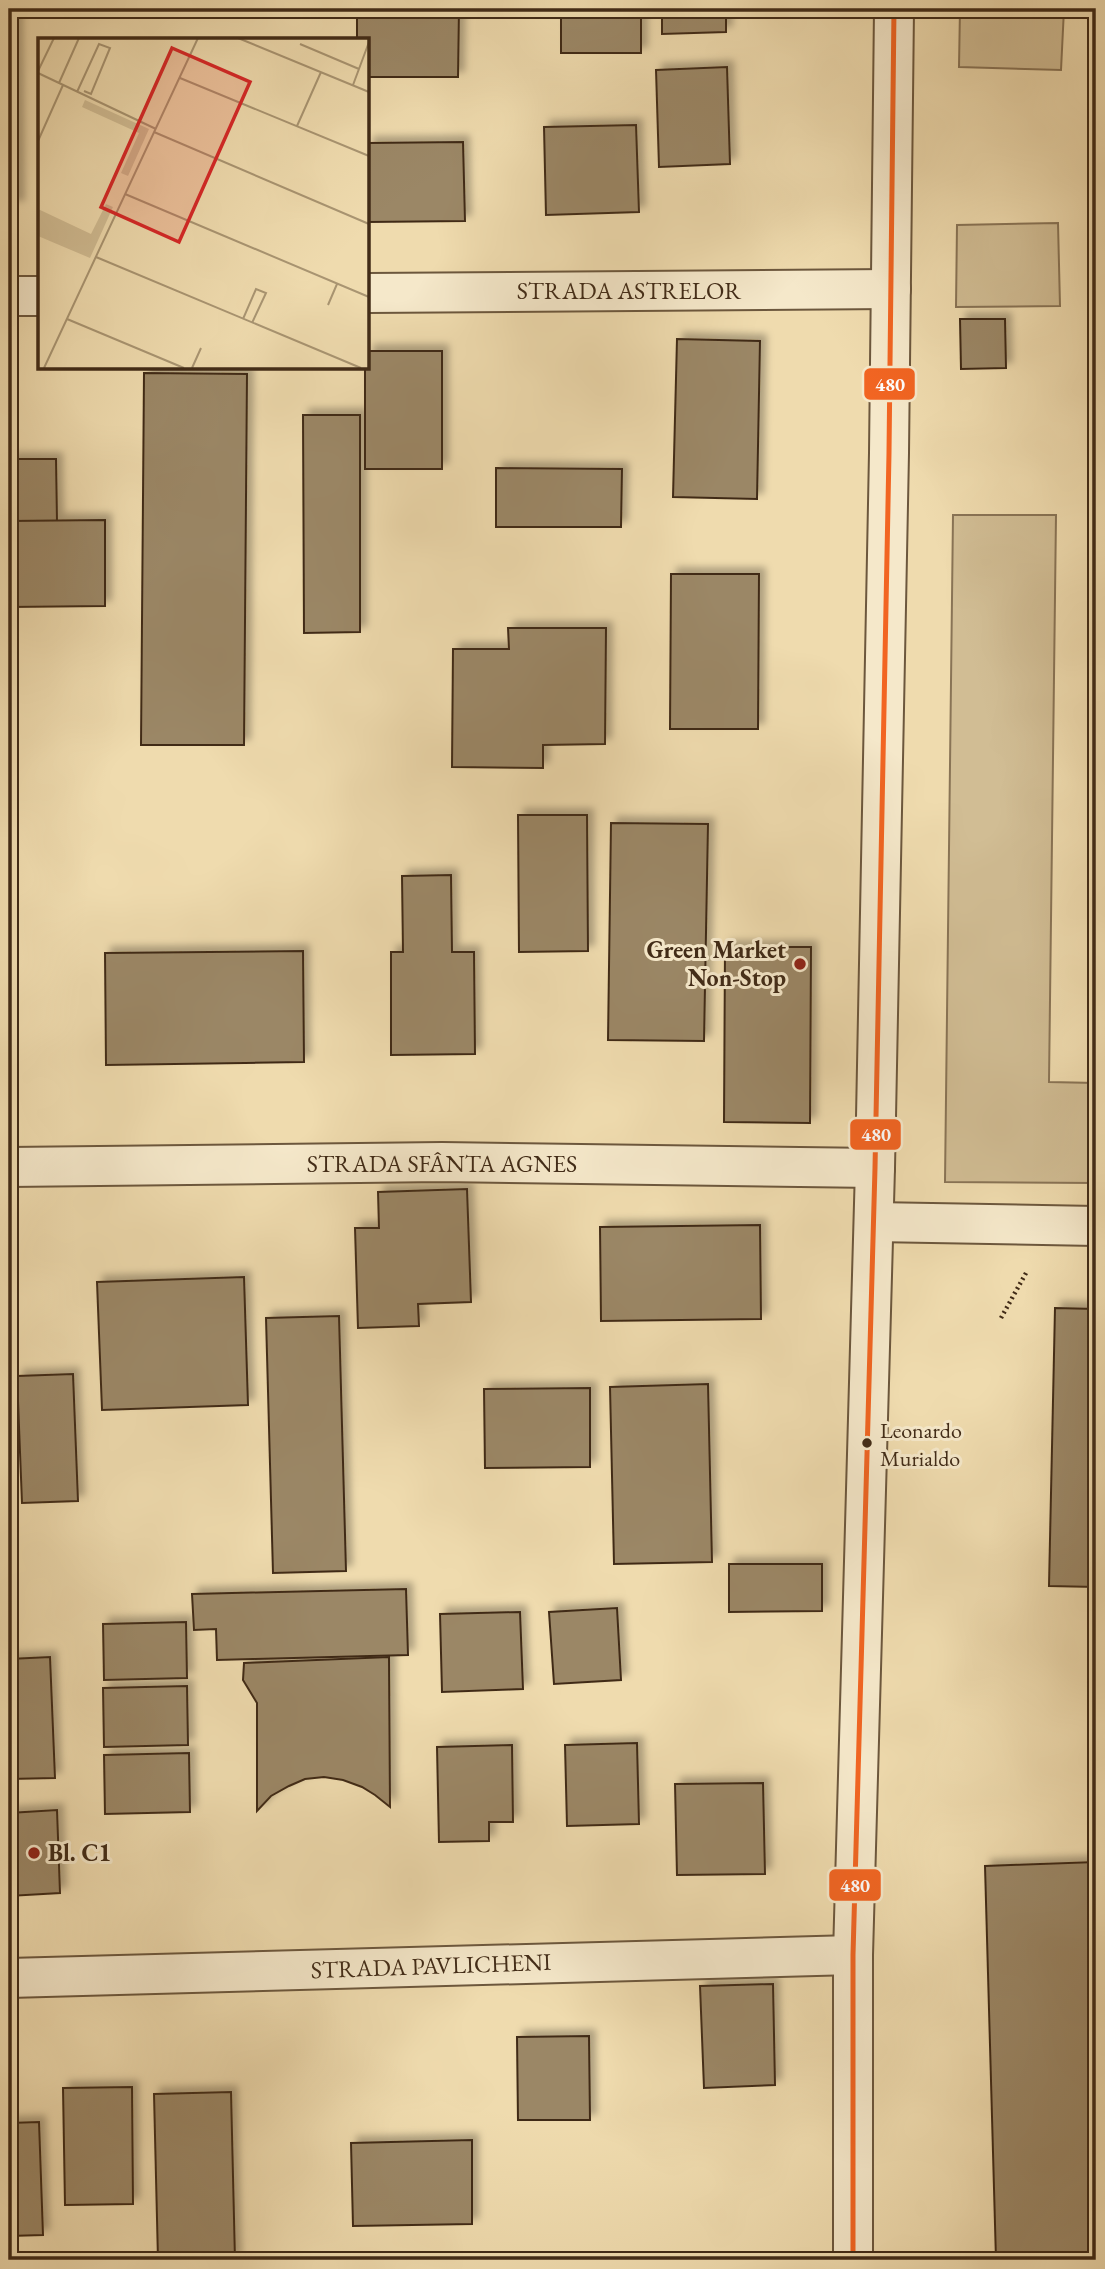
<svg xmlns="http://www.w3.org/2000/svg" width="1105" height="2269" font-family="'EB Garamond',serif">
	<style>
		.green { fill: #d1bd94; stroke: #897456; stroke-width: 2 }
		.building { fill: #9b8766; stroke: #412b17; stroke-width: 2; filter: url(#shadow) }
		.lines { fill: none; stroke-linecap: round; stroke-linejoin: round }
		.minor-casing { stroke: #6c573d; stroke-width: 42 }
		.tertiary-casing { stroke: #6c573d; stroke-width: 42 }
		.path { stroke: #412b17; stroke-width: 4.5; stroke-dasharray: 2 3.5; stroke-linecap: butt }
		.minor { stroke: #f5e8ca; stroke-width: 38 }
		.tertiary { stroke: #f5e8ca; stroke-width: 38 }
		.bus-1-casing { stroke: #f5e8ca; stroke-width: 10 }
		.bus-1 { stroke: #f26522; stroke-width: 5 }
		.poi-dot { fill: #8f2418; stroke: #f5e8ca; stroke-width: 2.5 }
		.bus-dot { fill: #412b17; stroke: #f5e8ca; stroke-width: 2.5 }
		.labels { text-anchor: middle; stroke-width: 6; stroke-linejoin: round; paint-order: stroke }
		.bus-label { font-size: 22px; fill: #412b17; stroke: #f5e8ca; text-anchor: start }
		.street-label { font-size: 24px; fill: #412b17; stroke: #f5e8ca }
		.poi-label { font-size: 24px; font-weight: bold; fill: #412b17; stroke: #f5e8ca; text-anchor: end }
		.inset-road { fill: none; stroke: #a99572; stroke-width: 2 }
		.view { fill: #d62828; fill-opacity: 0.15; stroke: #d62828; stroke-width: 3.5 }
		.inset-edge { fill: none; stroke: #412b17; stroke-width: 3.5 }
		.line-badge { stroke: #f5e8ca; stroke-width: 2.5 }
		.badge-label { font-size: 19px; text-anchor: middle; font-weight: bold; fill: #fff }
	</style>
	<defs>
		<filter id="shadow"><feDropShadow dx="6" dy="-6" stdDeviation="3.5" flood-color="#0004"/></filter>
	</defs>
	<rect width="100%" height="100%" fill="#efdbae"/>
	<filter id="stains"><feTurbulence type="fractalNoise" baseFrequency=".00286" numOctaves="4"/><feColorMatrix values="0 0 0 0 .2 0 0 0 0 .09 0 0 0 0 .02 0 0 0 .5 -.17"/></filter>
	<radialGradient id="worn" r=".72"><stop offset=".6" stop-color="#630" stop-opacity="0"/><stop offset="1" stop-color="#630" stop-opacity=".3"/></radialGradient>
	<!-- green -->
	<g class="green">
		<polygon points="960,9 1064,9 1061,70 959,67"/>
		<polygon points="1058,223 1060,306 956,307 957,225"/>
		<polygon points="953,515 1056,515 1049,1082 1096,1083 1096,1183 945,1182"/>
	</g>
	<!-- building -->
	<g class="building">
		<polygon points="9,9 16,9 18,206 9,206"/>
		<polygon points="357,9 459,9 458,77 368,77 368,40 357,40"/>
		<rect x="561" y="9" width="80" height="44"/>
		<polygon points="662,9 726,9 726,32 662,34"/>
		<polygon points="727,67 730,164 659,167 656,70"/>
		<polygon points="636,125 639,212 546,215 544,127"/>
		<polygon points="463,142 465,221 368,222 368,143"/>
		<polygon points="960,319 1005,319 1006,368 961,369"/>
		<polygon points="677,339 760,341 757,499 673,497"/>
		<polygon points="368,351 442,351 442,469 365,469 365,368 368,368"/>
		<polygon points="144,373 247,374 244,745 141,745"/>
		<polygon points="303,415 360,415 360,632 304,633"/>
		<polygon points="9,459 56,459 57,521 9,521"/>
		<polygon points="496,468 622,469 621,527 496,527"/>
		<polygon points="105,520 105,606 9,607 9,521"/>
		<polygon points="671,574 759,574 758,729 670,729"/>
		<polygon points="508,628 606,628 605,744 543,745 543,768 452,767 453,649 509,649"/>
		<polygon points="1091,693 1096,693 1096,844 1089,844"/>
		<polygon points="518,815 587,815 588,951 519,952"/>
		<polygon points="611,823 708,824 704,1041 608,1040"/>
		<polygon points="451,875 452,952 474,952 475,1054 391,1055 391,952 403,952 402,876"/>
		<polygon points="725,947 811,947 810,1123 724,1122"/>
		<polygon points="303,951 304,1062 106,1065 105,953"/>
		<polygon points="467,1189 471,1302 418,1304 419,1326 358,1328 355,1228 379,1228 378,1192"/>
		<polygon points="760,1225 761,1319 601,1321 600,1227"/>
		<polygon points="244,1277 248,1405 102,1410 97,1282"/>
		<polygon points="1055,1308 1096,1309 1096,1587 1049,1586"/>
		<polygon points="339,1316 346,1571 273,1573 266,1318"/>
		<polygon points="73,1374 78,1501 22,1503 17,1376"/>
		<polygon points="708,1384 712,1562 614,1564 610,1387"/>
		<polygon points="590,1388 590,1467 485,1468 484,1389"/>
		<polygon points="729,1564 822,1564 822,1611 729,1612"/>
		<polygon points="406,1589 408,1655 217,1660 216,1629 194,1630 192,1594"/>
		<polygon points="617,1608 621,1680 554,1684 549,1612"/>
		<polygon points="520,1612 523,1689 442,1692 440,1614"/>
		<polygon points="186,1622 187,1678 104,1680 103,1624"/>
		<polygon points="50,1657 55,1778 9,1779 9,1659"/>
		<polygon points="389,1657 390,1807 375,1795 362,1787 343,1780 324,1777 305,1779 289,1786 271,1796 257,1811 257,1703 243,1680 244,1663"/>
		<polygon points="187,1686 188,1745 104,1747 103,1688"/>
		<polygon points="637,1743 639,1824 567,1826 565,1745"/>
		<polygon points="512,1745 513,1822 489,1822 489,1841 439,1842 437,1747"/>
		<polygon points="189,1753 190,1812 105,1814 104,1755"/>
		<polygon points="763,1783 765,1874 677,1875 675,1784"/>
		<polygon points="57,1810 60,1893 9,1896 9,1813"/>
		<polygon points="1096,1862 1096,2260 996,2260 985,1866"/>
		<polygon points="773,1984 775,2085 704,2088 700,1986"/>
		<polygon points="589,2036 590,2120 518,2120 517,2037"/>
		<polygon points="132,2087 133,2204 65,2205 63,2088"/>
		<polygon points="231,2092 235,2260 158,2260 154,2094"/>
		<polygon points="39,2122 43,2235 9,2236 9,2123"/>
		<polygon points="472,2140 472,2224 353,2226 351,2143"/>
	</g>
	<g class="lines">
		<!-- minor casing -->
		<g class="minor-casing">
			<g id="minor">
				<polyline points="368,293 891,289"/>
				<polyline points="9,296 40,296"/>
				<polyline points="9,1167 442,1162 875,1168"/>
				<polyline points="9,1978 853,1955"/>
			</g>
		</g>
		<!-- tertiary casing -->
		<g class="tertiary-casing">
			<g id="tertiary">
				<polyline points="874,1222 1096,1226"/>
				<polyline points="853,2260 853,1955 875,1168 889,453 894,9"/>
			</g>
		</g>
		<!-- path -->
		<polyline class="path" points="1001,1318 1026,1273"/>
		<!-- minor -->
		<use href="#minor" class="minor"/>
		<!-- tertiary -->
		<use href="#tertiary" class="tertiary"/>
		<!-- bus-1 casing -->
		<g class="bus-1-casing">
			<polyline id="bus-1" points="853,2260 853,1955 875,1168 889,453 894,9"/>
		</g>
		<!-- bus-1 -->
		<use href="#bus-1" class="bus-1"/>
	</g>
	<!-- markers -->
	<g class="poi-dot">
		<circle cx="800" cy="964" r="7"/>
		<circle cx="34" cy="1853" r="7"/>
	</g>
	<circle class="bus-dot" cx="867" cy="1443" r="6"/>
	<g class="labels">
		<!-- bus labels -->
		<g class="bus-label">
			<text x="880" y="1438">Leonardo<tspan x="880" dy="28">Murialdo</tspan></text>
		</g>
		<!-- street labels -->
		<g class="street-label">
			<text x="629" y="299">STRADA ASTRELOR</text>
			<text x="442" y="1172">STRADA SFÂNTA AGNES</text>
			<text transform="translate(431 1966) rotate(-2)" y="8">STRADA PAVLICHENI</text>
		</g>
		<!-- poi labels -->
		<g class="poi-label">
			<text x="786" y="958">Green Market<tspan x="786" dy="28">Non-Stop</tspan></text>
			<text x="48" y="1861" text-anchor="start">Bl. C1</text>
		</g>
	</g>
	<!-- overview -->
	<g transform="translate(38 38)">
		<rect width="331" height="331" fill="#efdbae"/>
		<path d="M47 62 111 91 90 138 83 135 101 95 44 69ZM68 166 75 169 52 220 0 198V171L53 196Z" fill="#d1bd94"/>
		<path class="inset-road" d="M200 0 331 54M262 6 321 31M0 33 16 0M0 35 118 91M142 40 331 118M21 45 41 0M315 47 331 4M39 54 61 6 72 10 53 56 46 53M259 88 283 34M116 94 331 186M0 103 25 47M87 156 331 259M58 219 323 330M290 267 299 246M29 281 146 330M205 281 218 251 228 255 214 285M6 330 160 0M154 330 163 310"/>
		<path class="view" d="M134 10 212 44 141 204 63 169Z"/>
		<rect width="331" height="331" class="inset-edge"/>
	</g>
	<g class="line-badge">
		<rect x="863" y="367" width="53" height="34" rx="7" fill="#f26522"/>
		<rect x="849" y="1118" width="53" height="33" rx="7" fill="#f26522"/>
		<rect x="828" y="1868" width="54" height="34" rx="7" fill="#f26522"/>
	</g>
	<g class="badge-label">
		<text x="890" y="391">480</text>
		<text x="876" y="1141">480</text>
		<text x="855" y="1892">480</text>
	</g>
	<!-- margin -->
	<rect width="1105" height="2269" fill="none" stroke="#efdbae" stroke-width="35"/>
	<rect x="10" y="10" width="1084" height="2248" fill="none" stroke="#412b17" stroke-width="3.5"/>
	<rect x="18" y="18" width="1070" height="2234" fill="none" stroke="#412b17" stroke-width="2"/>
	<rect width="100%" height="100%" filter="url(#stains)"/>
	<rect width="100%" height="100%" fill="url(#worn)"/>
</svg>
